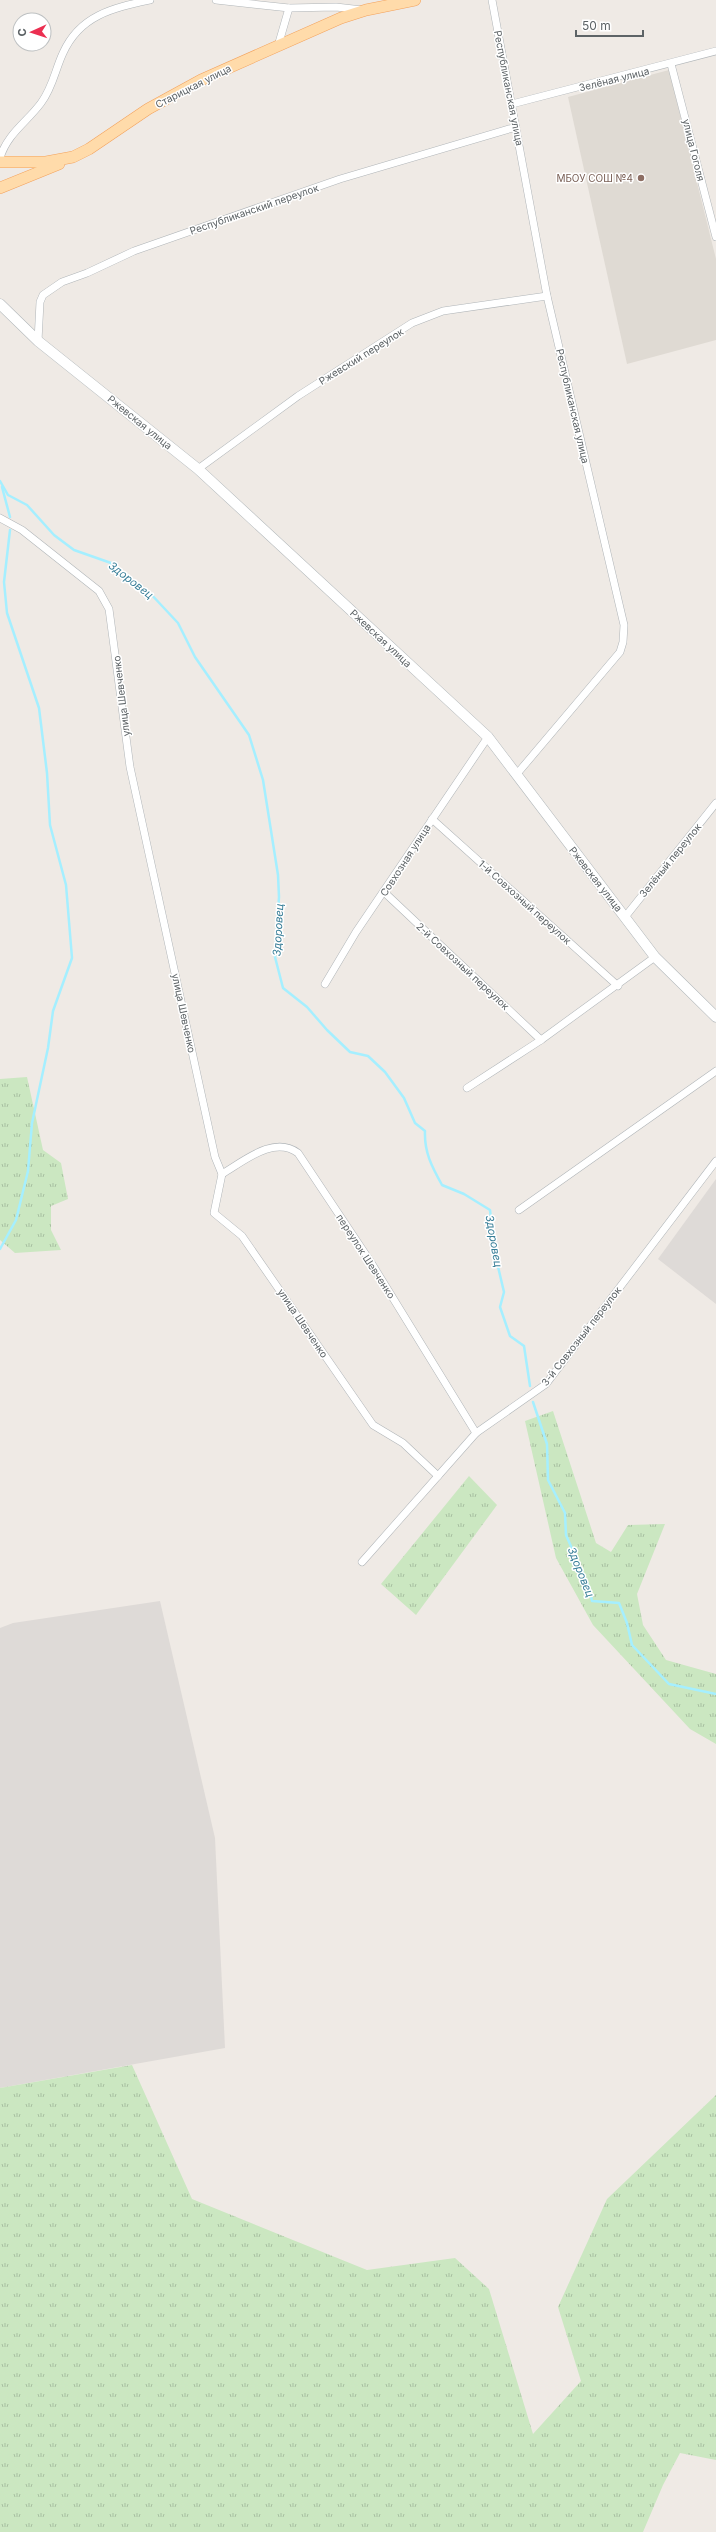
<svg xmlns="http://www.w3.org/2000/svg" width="716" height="2532" font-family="Inter,sans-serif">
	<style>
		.industrial { fill: #dedad7 }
		.education { fill: #dfdad3 }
		.grass { fill: url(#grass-tufts) }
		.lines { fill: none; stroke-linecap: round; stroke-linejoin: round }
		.stream { stroke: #a5efff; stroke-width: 2.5 }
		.street-casing { stroke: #b0b5b8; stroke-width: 8 }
		.secondary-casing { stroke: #b1b7ba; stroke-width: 11 }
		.primary-casing { stroke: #f3a15b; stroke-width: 12 }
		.street { stroke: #fff; stroke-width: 7 }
		.secondary { stroke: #fff; stroke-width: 10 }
		.primary { stroke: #ffdbaa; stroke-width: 11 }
		.education-dot { fill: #8d6e63; stroke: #fff; stroke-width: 1.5 }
		.labels { text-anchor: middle; stroke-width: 3; stroke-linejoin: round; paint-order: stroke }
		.street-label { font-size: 10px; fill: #5d6366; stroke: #fff }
		.education-label { font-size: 10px; fill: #785e54; stroke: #fff; text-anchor: end }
		.water-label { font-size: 11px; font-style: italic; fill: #397f98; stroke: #fff }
	</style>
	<defs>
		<pattern id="grass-tufts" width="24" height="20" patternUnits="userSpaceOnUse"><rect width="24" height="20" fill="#cbe7c1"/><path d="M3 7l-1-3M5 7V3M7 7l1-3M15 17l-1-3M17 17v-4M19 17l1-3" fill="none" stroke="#a8bfa1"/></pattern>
	</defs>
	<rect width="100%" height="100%" fill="#efeae5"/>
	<!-- industrial -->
	<g class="industrial">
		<polygon points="716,1179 716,1304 658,1259"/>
		<polygon points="160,1601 215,1838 225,2048 0,2088 0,1628 13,1623"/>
	</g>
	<!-- education -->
	<polygon class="education" points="669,70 716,259 716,340 627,364 568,97"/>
	<!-- grass -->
	<g class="grass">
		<polygon points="27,1077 43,1150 61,1163 68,1199 51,1206 51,1230 61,1250 15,1253 0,1240 0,1079"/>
		<polygon points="553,1411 596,1543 611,1552 628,1525 665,1524 637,1594 643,1625 666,1660 716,1674 716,1744 690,1729 593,1625 556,1558 525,1421"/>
		<polygon points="469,1476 497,1505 416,1615 381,1584"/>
		<polygon points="132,2065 192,2199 367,2270 455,2258 489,2289 533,2434 581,2381 558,2307 607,2199 716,2095 716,2460 680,2453 663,2485 643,2532 0,2532 0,2088"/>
	</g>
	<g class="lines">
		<!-- stream -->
		<g class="stream">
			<path d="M0 481 8 495 27 505 54 535 74 550 111 563 119 574 149 592 178 623 195 657 249 735 263 780 278 875 279 897 275 957 283 988 307 1007 327 1030 350 1052 368 1056 385 1072 404 1098 415 1123 425 1131C424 1152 432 1167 442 1185L464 1194 490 1210 495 1254 504 1292 500 1307 510 1336 524 1346 530 1386"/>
			<polyline points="2,487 10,517"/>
			<polyline points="0,1249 16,1220 28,1171 32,1123 48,1048 53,1011 72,958 66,885 50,825 47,773 39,708 7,613 4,582 10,530"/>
			<polyline points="533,1402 547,1444 548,1480 565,1513 566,1535 589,1587 592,1601 619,1603 627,1623 632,1645 669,1684 716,1694"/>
		</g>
		<!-- street casing -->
		<g class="street-casing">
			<g id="street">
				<polyline points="216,0 289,8 336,7 362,10"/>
				<polyline points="492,0 547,296 624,625 623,642 620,652 516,775"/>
				<polyline points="278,46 289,8"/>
				<polyline points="671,64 716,237"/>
				<polyline points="512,104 716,51"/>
				<path d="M0 158C7 134 27 122 41 103 53 87 55 70 63 53 80 15 113 8 150 0"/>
				<polyline points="38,341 40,302 43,295 62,282 87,273 134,251 340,179 516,127"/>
				<polyline points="198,469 298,396 412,323 443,311 547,296"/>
				<polyline points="0,518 22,530 99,591 109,609 130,767 215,1157 222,1174 214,1213 242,1236 373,1425 403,1443 438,1476"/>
				<polyline points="432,819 618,986"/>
				<polyline points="384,892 541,1040"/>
				<polyline points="625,917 716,803"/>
				<polyline points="325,984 356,932 488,737"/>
				<polyline points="467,1088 541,1040 655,957"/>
				<path d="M222 1174C244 1161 274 1135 298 1153L372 1264 476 1433"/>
				<polyline points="519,1210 716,1071"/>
				<polyline points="362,1562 476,1433 546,1384 716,1161"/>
			</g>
		</g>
		<!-- secondary casing -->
		<g class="secondary-casing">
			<polyline id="secondary" points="0,304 38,341 198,469 488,737 655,957 716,1017"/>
		</g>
		<!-- primary casing -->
		<g class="primary-casing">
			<g id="primary">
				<polyline points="0,162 46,162 73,157 89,149 148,109 201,80 341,18 366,10 415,0"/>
				<polyline points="0,188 59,164"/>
			</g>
		</g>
		<!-- street -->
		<use href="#street" class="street"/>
		<!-- secondary -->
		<use href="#secondary" class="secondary"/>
		<!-- primary -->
		<use href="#primary" class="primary"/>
	</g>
	<!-- markers -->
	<circle class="education-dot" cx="641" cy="178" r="4"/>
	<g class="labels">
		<!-- street labels -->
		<g class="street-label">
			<text transform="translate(614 79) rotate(-14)" y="4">Зелёная улица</text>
			<text transform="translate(193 86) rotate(-27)" y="4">Старицкая улица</text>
			<text transform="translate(509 88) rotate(79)" y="4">Республиканская улица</text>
			<text transform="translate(694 150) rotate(76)" y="4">улица Гоголя</text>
			<text transform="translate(254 209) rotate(-19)" y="4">Республиканский переулок</text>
			<text transform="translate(361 356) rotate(-32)" y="4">Ржевский переулок</text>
			<text transform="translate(573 406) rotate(77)" y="4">Республиканская улица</text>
			<text transform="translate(140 422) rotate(39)" y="4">Ржевская улица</text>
			<text transform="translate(381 638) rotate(43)" y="4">Ржевская улица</text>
			<text transform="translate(121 696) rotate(-97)" y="4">улица Шевченко</text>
			<text transform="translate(405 860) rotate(-57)" y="4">Совхозная улица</text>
			<text transform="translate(670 860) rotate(-51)" y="4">Зелёный переулок</text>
			<text transform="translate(596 879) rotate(52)" y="4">Ржевская улица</text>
			<text transform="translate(525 902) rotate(42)" y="4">1-й Совхозный переулок</text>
			<text transform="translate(463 966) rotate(43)" y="4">2-й Совхозный переулок</text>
			<text transform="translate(184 1013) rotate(78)" y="4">улица Шевченко</text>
			<text transform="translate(366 1256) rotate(57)" y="4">переулок Шевченко</text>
			<text transform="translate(303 1323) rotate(56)" y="4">улица Шевченко</text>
			<text transform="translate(581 1336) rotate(-52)" y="4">3-й Совхозный переулок</text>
		</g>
		<!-- education labels -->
		<g class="education-label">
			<text x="633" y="182">МБОУ СОШ №4</text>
		</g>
		<!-- water labels -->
		<g class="water-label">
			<text transform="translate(131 580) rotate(38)" y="4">Здоровец</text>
			<text transform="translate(278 930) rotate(-87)" y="4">Здоровец</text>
			<text transform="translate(494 1241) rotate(80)" y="4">Здоровец</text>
			<text transform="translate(581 1572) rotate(68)" y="4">Здоровец</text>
		</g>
	</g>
	<!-- north arrow -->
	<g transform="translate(32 32) rotate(267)"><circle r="19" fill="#ffffff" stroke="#bec1c2"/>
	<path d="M0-3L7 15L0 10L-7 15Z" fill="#eb2f51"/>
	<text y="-6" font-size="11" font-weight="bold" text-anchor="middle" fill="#5d6366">С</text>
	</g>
	<!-- scale -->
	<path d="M576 30v6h67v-6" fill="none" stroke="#5d6366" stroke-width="2"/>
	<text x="582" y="30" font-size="12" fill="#5d6366" stroke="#ffffff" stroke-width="3" paint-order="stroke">50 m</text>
</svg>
